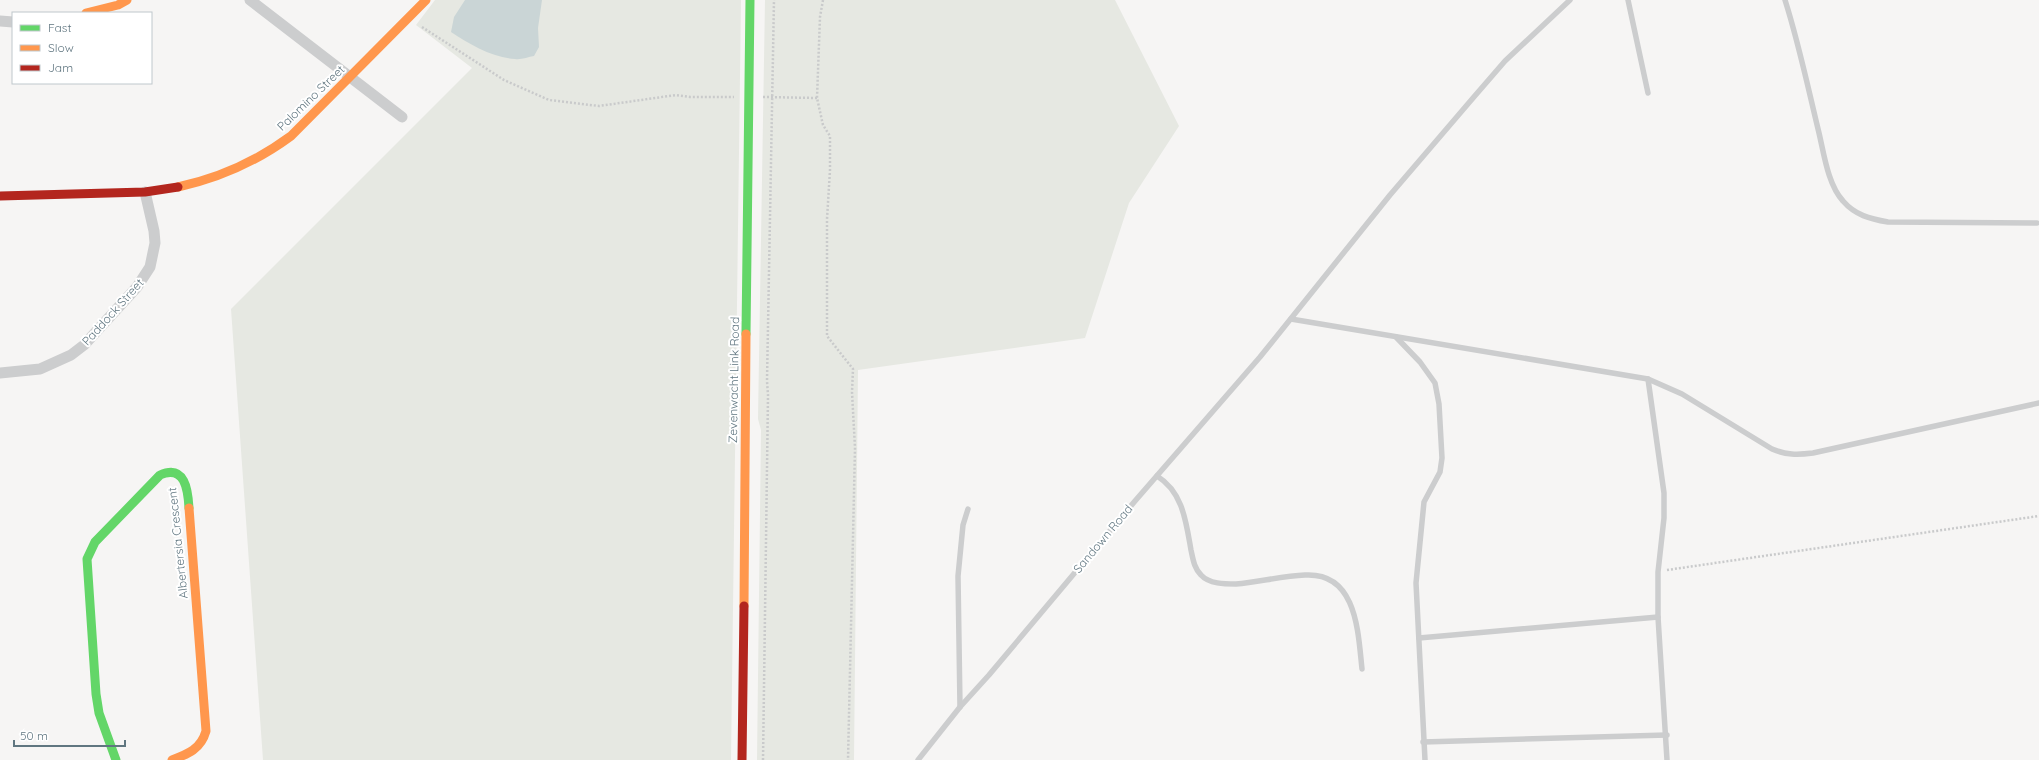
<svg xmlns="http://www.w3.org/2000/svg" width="2039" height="760" font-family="Quicksand,sans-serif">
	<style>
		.green { fill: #e6e8e2 }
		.water { fill: #cad5d6 }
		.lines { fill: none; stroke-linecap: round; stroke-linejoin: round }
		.path { stroke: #c9cacb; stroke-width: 2.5; stroke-dasharray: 2 2; stroke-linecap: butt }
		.lane { stroke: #cccdce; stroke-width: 5.5 }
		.street { stroke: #cccdce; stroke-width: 11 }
		.fast { stroke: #63d668; stroke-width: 9 }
		.slow { stroke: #ff974d; stroke-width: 9 }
		.jam { stroke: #b3261e; stroke-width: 9 }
		.labels { text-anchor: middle; stroke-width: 4; stroke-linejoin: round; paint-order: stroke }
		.street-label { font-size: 12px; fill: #607680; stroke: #fff }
	</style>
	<rect width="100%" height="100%" fill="#f6f5f4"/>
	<!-- green -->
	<g class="green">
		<polygon points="435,0 741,0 731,760 263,760 231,309 472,68 416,25"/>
		<polygon points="765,0 1115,0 1179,126 1129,203 1085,338 858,370 854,760 757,760 761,430 758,419"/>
	</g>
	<!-- water -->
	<path class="water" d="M465 0H542L538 28 539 47 534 56C528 57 521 60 515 59 493 58 469 44 451 32L454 17Z"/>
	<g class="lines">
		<!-- path -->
		<g class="path">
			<polyline points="823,0 820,17 817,98 823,125 830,136 830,170 827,219 827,336 853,369 852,392 855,448 848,760"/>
			<polyline points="422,27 504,80 549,100 599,106 676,95 690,97 734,97"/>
			<polyline points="763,97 817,98"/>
			<polyline points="1667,570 2039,516"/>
			<polyline points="763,760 768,395 767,381 774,0"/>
		</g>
		<!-- lane -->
		<g class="lane">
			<polyline points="1628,0 1648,93"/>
			<path d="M1785 0C1799 44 1808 88 1819 133 1824 154 1828 185 1843 201 1855 215 1870 219 1888 222L2037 223"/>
			<path d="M1291 319 1648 379 1682 394 1772 449C1786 455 1797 455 1813 453L2039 403"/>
			<polyline points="1396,337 1420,362 1435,383 1439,404 1442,458 1440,472 1424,502 1416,583 1425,760"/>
			<polyline points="1648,379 1664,493 1664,518 1658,572 1658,617 1667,760"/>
			<path d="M1157 476C1183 492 1186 522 1191 550 1193 559 1194 568 1201 575 1209 584 1225 584 1236 584 1259 582 1282 576 1305 575 1357 572 1358 632 1362 669"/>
			<polyline points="1419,638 1658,617"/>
			<polyline points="960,707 958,576 963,525 968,509"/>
			<polyline points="1423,742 1667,735"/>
			<polyline points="918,760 960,707 989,675 1135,501 1260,357 1390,195 1473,98 1505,61 1570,0"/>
		</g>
		<!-- street -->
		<g class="street">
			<polyline points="250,0 402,117"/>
			<polyline points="0,21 13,22"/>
			<polyline points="0,373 40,369 71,355 84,345 137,287 150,267 155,243 154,231 145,192"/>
		</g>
		<!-- fast -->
		<g class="fast">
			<polyline points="746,334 750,0"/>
			<path d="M116 760 99 713 96 694 87 559 95 542 160 475C185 464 188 490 189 508"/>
		</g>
		<!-- slow -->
		<g class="slow">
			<polyline points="86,13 118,5 127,0"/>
			<path d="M178 187C220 178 257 161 291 136L426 0"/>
			<polyline points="744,606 746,334"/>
			<path d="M172 760C188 754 201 749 206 731L189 508"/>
		</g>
		<!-- jam -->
		<g class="jam">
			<polyline points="0,196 145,192 178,187"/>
			<polyline points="742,760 744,606"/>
		</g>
	</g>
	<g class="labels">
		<!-- street labels -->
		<g class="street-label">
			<text transform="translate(311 98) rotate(-44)" y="4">Palomino Street</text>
			<text transform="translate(113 312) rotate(-48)" y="4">Paddock Street</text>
			<text transform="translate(734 380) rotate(-89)" y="4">Zevenwacht Link Road</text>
			<text transform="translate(1103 539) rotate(-50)" y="4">Sandown Road</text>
			<text transform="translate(178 543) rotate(-96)" y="4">Albertersia Crescent</text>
		</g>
	</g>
	<!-- legend -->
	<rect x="12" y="12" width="140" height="72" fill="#ffffff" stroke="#bfc8cc"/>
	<rect x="20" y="25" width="20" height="6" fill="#63d668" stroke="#bfc8cc"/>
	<text x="48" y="32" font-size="12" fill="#607680">Fast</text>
	<rect x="20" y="45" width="20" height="6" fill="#ff974d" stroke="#bfc8cc"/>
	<text x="48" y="52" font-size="12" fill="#607680">Slow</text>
	<rect x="20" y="65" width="20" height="6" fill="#b3261e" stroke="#bfc8cc"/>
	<text x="48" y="72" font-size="12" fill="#607680">Jam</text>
	<!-- scale -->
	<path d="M14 740v6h111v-6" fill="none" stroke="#607680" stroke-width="2"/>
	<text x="20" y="740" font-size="12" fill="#607680" stroke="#ffffff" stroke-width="3" paint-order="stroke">50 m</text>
</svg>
